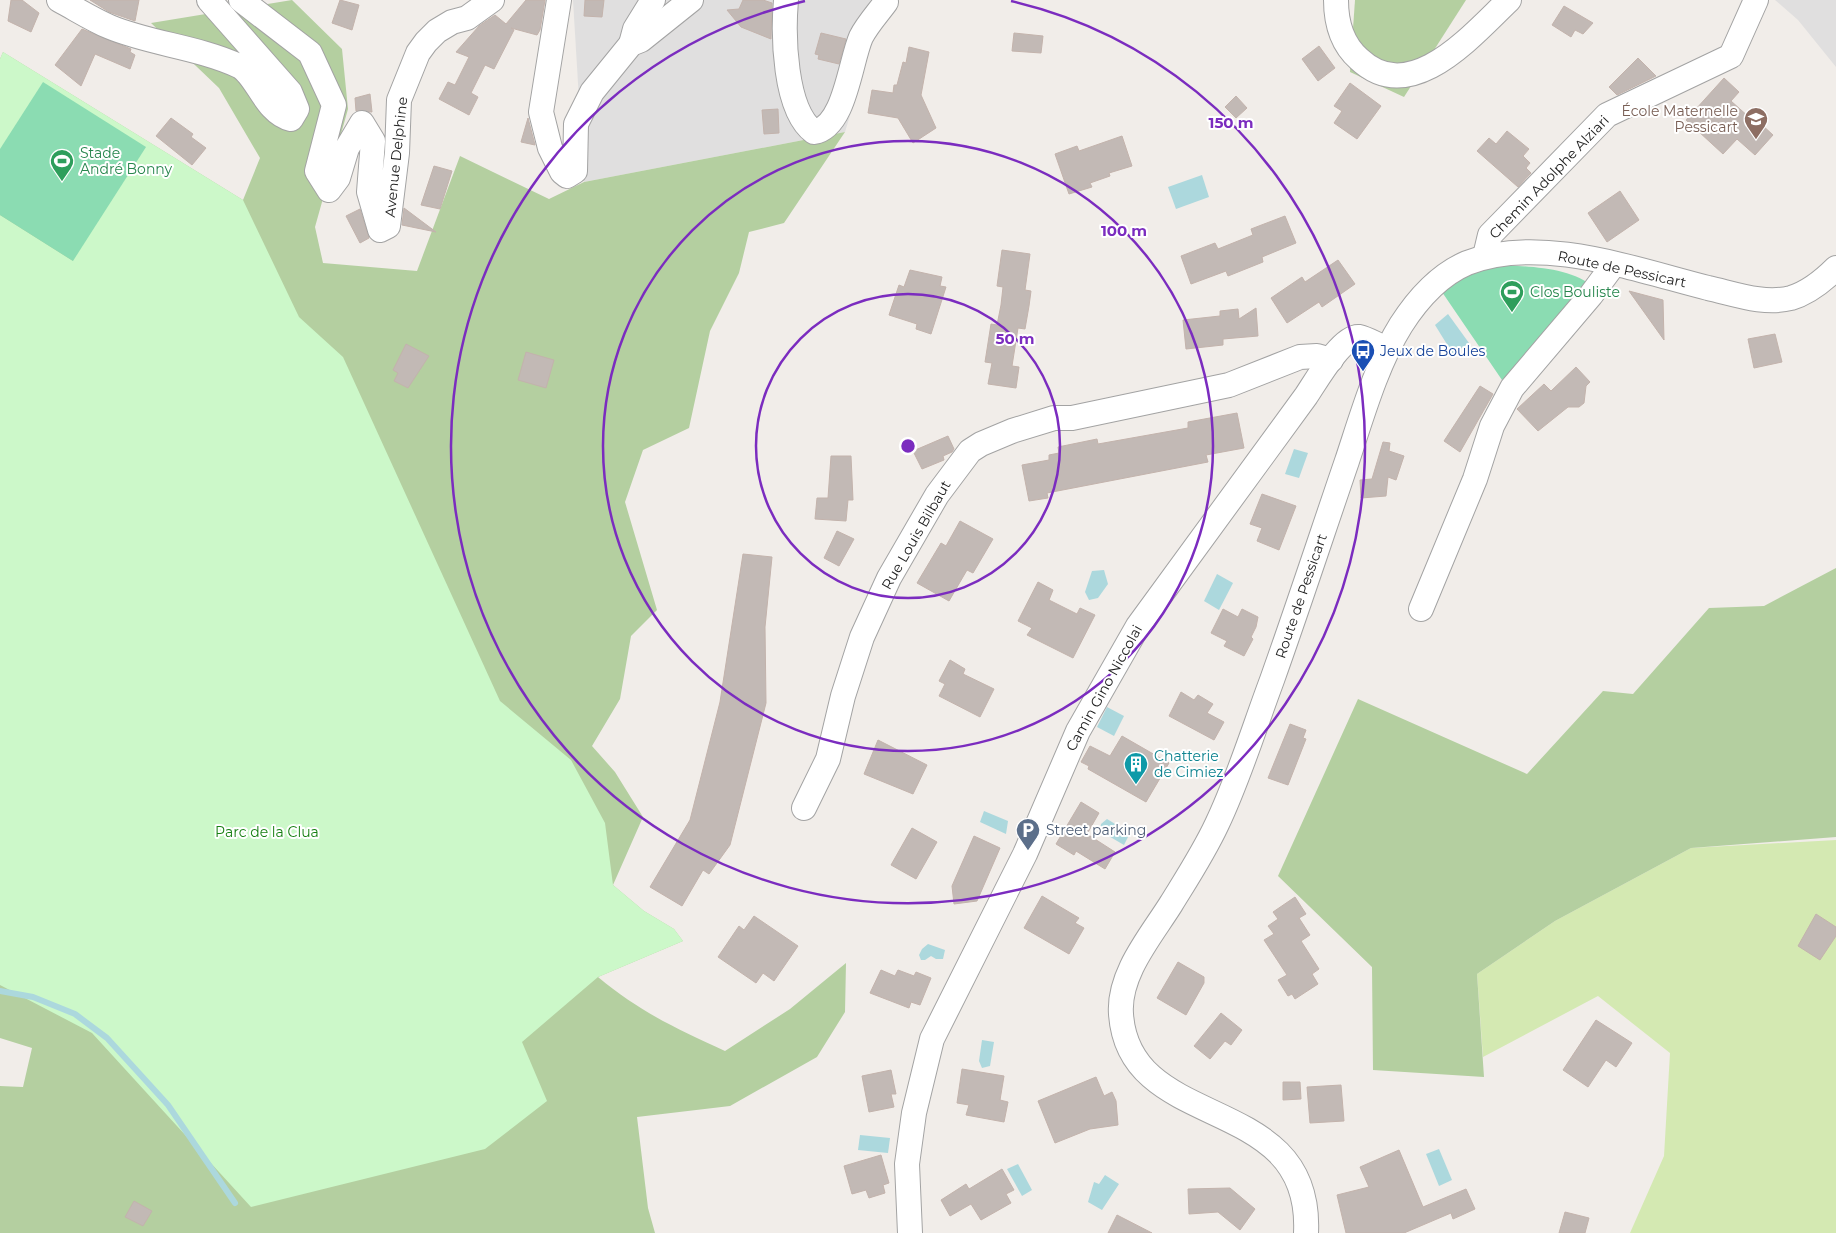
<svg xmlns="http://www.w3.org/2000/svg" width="1836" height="1233" font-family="Montserrat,sans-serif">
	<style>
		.residential { fill: #e0dfdf }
		.grass { fill: #d4e9b2 }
		.forest { fill: #b4cfa0 }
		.park { fill: #ccf8c9 }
		.pitch { fill: #8bdcb2 }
		.water { fill: #acd8dd }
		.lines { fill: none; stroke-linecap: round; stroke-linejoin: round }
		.stream { stroke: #acd8dd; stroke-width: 6 }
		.building { fill: #c2b9b5; stroke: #c3b3ac }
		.minor-casing { stroke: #a3a3a3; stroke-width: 26 }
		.minor { stroke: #fff; stroke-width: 24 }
		.ring { fill: none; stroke: #7b2cbf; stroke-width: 2.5 }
		.labels { text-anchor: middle; stroke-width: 4; stroke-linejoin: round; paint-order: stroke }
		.education-label { font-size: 14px; fill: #785e54; stroke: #fff; text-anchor: end }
		.leisure-label { font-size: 14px; fill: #27864d; stroke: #fff; text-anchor: start }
		.street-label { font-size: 14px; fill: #222; stroke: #fff }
		.transit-label { font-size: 14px; fill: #164399; stroke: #fff; text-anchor: start }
		.culture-label { font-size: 14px; fill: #0d838f; stroke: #fff; text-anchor: start }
		.service-label { font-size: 14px; fill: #4e5e75; stroke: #fff; text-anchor: start }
		.park-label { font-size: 14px; fill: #167f11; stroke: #fff }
		.centre { fill: #7b2cbf; stroke: #fff; stroke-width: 2.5 }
		.ring-label { font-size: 15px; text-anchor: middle; font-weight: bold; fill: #7b2cbf; stroke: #fff; stroke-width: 4; stroke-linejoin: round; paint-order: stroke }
	</style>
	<rect width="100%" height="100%" fill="#f1ede9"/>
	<!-- residential -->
	<g class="residential">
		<polygon points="573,0 885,0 845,132 584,182"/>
		<polygon points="1775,0 1836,0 1836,67 1798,20"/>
	</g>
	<!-- grass -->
	<polygon class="grass" points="1836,840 1836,1233 1630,1233 1664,1156 1670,1053 1598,996 1483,1057 1477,974 1555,921 1691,848"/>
	<!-- forest -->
	<g class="forest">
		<path d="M292 0 342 49 348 109 315 227 323 263 417 271 460 156 549 199 584 182 845 132 784 223 749 232 739 273 710 331 689 428 643 450 625 502 657 610 631 636 620 699 592 746 615 772 643 817 613 885 644 911 674 929 683 941 598 977C640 1012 677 1029 725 1051L790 1009 846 963 845 1012 817 1057 730 1106 637 1117 648 1208 655 1233H0V1086L23 1087 32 1048 0 1038V59L3 52 243 200 260 158 219 88 151 23Z"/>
		<polygon points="1355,0 1466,0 1404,97 1350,72"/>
		<polygon points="1836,568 1836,837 1691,848 1555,921 1477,974 1484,1077 1373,1070 1372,967 1278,876 1358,699 1527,774 1603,691 1633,694 1709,608 1764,606"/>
	</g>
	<!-- park -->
	<polygon class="park" points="3,52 243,200 299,317 343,357 500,701 571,760 605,823 613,885 644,911 674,929 683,941 598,977 522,1042 547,1101 485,1149 251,1207 92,1033 0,985 0,215 73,261 0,149 0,59"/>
	<!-- pitch -->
	<g class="pitch">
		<polygon points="43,82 146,147 73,261 0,215 0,149"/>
		<path d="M1495 265C1524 266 1572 267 1593 287L1502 380 1442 292 1468 273Z"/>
	</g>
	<!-- water -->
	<g class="water">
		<polygon points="1202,175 1209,197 1176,209 1168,187"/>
		<polygon points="1448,314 1469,343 1453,354 1435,325"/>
		<polygon points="1294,449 1308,453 1299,478 1285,474"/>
		<polygon points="1092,571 1104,570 1108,584 1098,598 1089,600 1085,592"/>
		<polygon points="1217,574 1233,583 1219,610 1204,601"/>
		<polygon points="1107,707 1124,716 1114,736 1097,727"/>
		<polygon points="984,811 1008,821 1006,834 980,822"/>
		<polygon points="1107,819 1130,833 1124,845 1100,831 1101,824"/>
		<polygon points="928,944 945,950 943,959 936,959 931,956 925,960 921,960 919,955 922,949"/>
		<polygon points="982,1040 994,1042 990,1066 982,1068 979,1061"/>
		<polygon points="860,1135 890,1138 888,1153 858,1150"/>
		<polygon points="1439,1149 1452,1180 1439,1186 1426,1154"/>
		<polygon points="1018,1164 1032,1190 1022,1196 1007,1169"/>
		<polygon points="1105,1175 1119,1184 1102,1210 1088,1202 1094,1182 1099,1184"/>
	</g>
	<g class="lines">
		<!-- stream -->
		<polyline class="stream" points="0,991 33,997 75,1014 107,1038 168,1105 235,1203"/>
	</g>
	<!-- building -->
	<g class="building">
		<polygon points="11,0 22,0 39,13 31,32 8,21"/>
		<polygon points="90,0 139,0 135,21 109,12"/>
		<polygon points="340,0 359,5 352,30 332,23"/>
		<polygon points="526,0 545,0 540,30 537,35 511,28 514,30 494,69 485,65 471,93 478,97 469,115 439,99 448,82 455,85 469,57 456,52 479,26 495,15 506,24"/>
		<polygon points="585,0 604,0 602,17 584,16"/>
		<polygon points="743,0 763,0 772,3 771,39 741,27 727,10 739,9"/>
		<polygon points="1564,6 1593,23 1583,34 1575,30 1571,37 1552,25"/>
		<polygon points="82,29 131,49 130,52 135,55 130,69 95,54 81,86 55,65"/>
		<polygon points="821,33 846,39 839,64 818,59 819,55 815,54"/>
		<polygon points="1014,33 1043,36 1041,53 1012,51"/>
		<polygon points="1319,46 1335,68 1318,81 1302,59"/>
		<polygon points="909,47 929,52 921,95 936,128 913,143 898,118 868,113 872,90 893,93 894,85 897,85 903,62 906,63"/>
		<polygon points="1638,58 1656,76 1617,95 1609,87"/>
		<polygon points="1724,78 1739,92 1731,101 1759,126 1761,124 1773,135 1755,155 1737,139 1723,154 1686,120"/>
		<polygon points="1350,83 1381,106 1357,139 1334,123 1342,111 1334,106"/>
		<polygon points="370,94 372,112 356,111 355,98"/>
		<polygon points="1236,96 1247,108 1236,118 1225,107"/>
		<polygon points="778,109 779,133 764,134 762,110"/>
		<polygon points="171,118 193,134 191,137 206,148 192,165 156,136"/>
		<polygon points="528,118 535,145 521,142"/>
		<polygon points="1507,131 1529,149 1523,156 1530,163 1526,168 1531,173 1518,187 1477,151 1489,138 1496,144"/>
		<polygon points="1122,136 1132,166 1109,173 1110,176 1090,183 1092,187 1069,194 1055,154 1077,146 1079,151"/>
		<polygon points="434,166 452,171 440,209 421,205"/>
		<polygon points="1620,191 1639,220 1607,242 1588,213"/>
		<polygon points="404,208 436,232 402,225"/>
		<polygon points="360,209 369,238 360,243 346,216"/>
		<polygon points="1285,216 1296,243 1262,257 1263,262 1228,276 1226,271 1191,284 1181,256 1215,243 1218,249 1253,235 1251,229"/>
		<polygon points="1002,250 1030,254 1025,290 1031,291 1029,306 1025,329 1018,328 1012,366 1019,367 1016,388 988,384 992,363 985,362 991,324 997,325 1001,305 1003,287 997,286"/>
		<polygon points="1338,260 1355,284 1322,307 1319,302 1287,323 1271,298 1302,277 1305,282"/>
		<polygon points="910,270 942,277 940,286 946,287 931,334 916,329 917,324 889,315 899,285 904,287"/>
		<polygon points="1629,291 1663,300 1664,340"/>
		<polygon points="1256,308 1258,336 1223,339 1223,345 1186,349 1183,320 1220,316 1220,311 1238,309 1239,319"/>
		<polygon points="1775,334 1782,362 1754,368 1748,339"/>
		<polygon points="406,344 429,356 408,388 394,381 398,373 393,370"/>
		<polygon points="526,352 554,360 546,388 518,380"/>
		<polygon points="1576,367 1590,382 1586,386 1584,403 1579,407 1568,407 1538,431 1517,409 1544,384 1551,391"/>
		<polygon points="1480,386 1493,394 1460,452 1444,441"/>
		<polygon points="1237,413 1244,448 1206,455 1208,462 1047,493 1048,498 1029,501 1022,465 1049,460 1049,455 1059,453 1058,447 1097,439 1098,444 1188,428 1188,422"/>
		<polygon points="948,436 954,449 952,452 943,456 944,460 922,469 913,451"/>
		<polygon points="1383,442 1390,443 1389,451 1404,456 1396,480 1388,477 1386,496 1361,498 1360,480 1372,479"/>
		<polygon points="831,456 851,456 853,500 848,500 846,521 815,519 817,498 828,498"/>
		<polygon points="1262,494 1296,506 1279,550 1257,541 1262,528 1250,524"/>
		<polygon points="960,521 993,539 973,573 967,570 949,601 917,583 941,543 946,546"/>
		<polygon points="837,531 854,539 839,566 824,558"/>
		<polygon points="743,554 772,557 765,627 766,703 730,845 709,874 703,870 682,906 650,887 690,820 720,702"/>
		<polygon points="1038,582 1053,590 1049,600 1077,614 1080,608 1095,615 1073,658 1027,635 1032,628 1018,621"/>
		<polygon points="1223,609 1238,617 1242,609 1258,617 1256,627 1251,637 1253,639 1244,656 1224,646 1227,641 1211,633"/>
		<polygon points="950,660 965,669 963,674 994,689 980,717 939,696 945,684 939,681"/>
		<polygon points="1181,692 1194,700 1198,695 1213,704 1207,713 1224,722 1214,740 1169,716"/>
		<polygon points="1290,724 1306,730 1303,738 1306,739 1288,785 1268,778"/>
		<polygon points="1122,736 1169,763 1146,802 1088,769 1089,766 1081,762 1090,746 1110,756"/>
		<polygon points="878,740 927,765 913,794 864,774"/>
		<polygon points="1081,802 1099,813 1087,834 1115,852 1105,869 1076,851 1074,855 1056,844"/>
		<polygon points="912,828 937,842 916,879 891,865"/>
		<polygon points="974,836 1000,848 977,901 954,904 952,886"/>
		<polygon points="1042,896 1079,918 1075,923 1084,928 1069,954 1024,928"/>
		<polygon points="1295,897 1306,914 1299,918 1310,935 1301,941 1319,969 1312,974 1318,984 1295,999 1292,994 1288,996 1278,980 1287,975 1264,940 1274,934 1268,926 1278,919 1273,912"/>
		<polygon points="1816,914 1836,927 1836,936 1820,960 1798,946"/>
		<polygon points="754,916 798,946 774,981 763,973 756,983 718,957 739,926 744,930"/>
		<polygon points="1178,962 1204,977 1204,983 1186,1015 1157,998"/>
		<polygon points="881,970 895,976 898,970 914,976 916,972 931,978 920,1005 911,1002 909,1008 870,993"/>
		<polygon points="1221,1013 1242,1030 1231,1045 1225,1041 1210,1059 1194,1046"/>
		<polygon points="1596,1020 1632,1043 1616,1067 1606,1060 1588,1087 1563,1070"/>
		<polygon points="962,1069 1004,1076 1000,1100 1008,1102 1004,1122 966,1115 969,1105 957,1103"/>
		<polygon points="891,1070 896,1094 891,1094 894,1107 869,1112 862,1076"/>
		<polygon points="1096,1077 1104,1096 1112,1092 1116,1101 1118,1125 1090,1129 1055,1143 1038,1101"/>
		<polygon points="1283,1082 1300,1082 1301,1099 1283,1100"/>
		<polygon points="1341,1085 1344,1121 1310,1123 1307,1087"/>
		<polygon points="1399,1150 1423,1207 1466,1189 1475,1209 1453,1219 1451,1213 1404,1233 1346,1233 1337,1195 1369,1187 1360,1167"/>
		<polygon points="881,1155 889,1183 883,1185 885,1193 869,1198 866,1190 852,1194 844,1166"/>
		<polygon points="1002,1169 1014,1190 1006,1194 1011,1203 981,1220 971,1204 950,1216 941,1200 966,1184 969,1189"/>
		<polygon points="1230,1188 1255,1209 1240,1230 1218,1212 1189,1214 1188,1189"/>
		<polygon points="134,1201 152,1211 143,1226 125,1217"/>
		<polygon points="1565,1212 1589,1218 1585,1233 1559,1233"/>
		<polygon points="1117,1215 1152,1233 1108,1233"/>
	</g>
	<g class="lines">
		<!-- minor casing -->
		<g class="minor-casing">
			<g id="minor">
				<path d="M59 0C76 9 93 20 110 27 151 44 198 47 239 66 257 75 265 113 291 119L297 109 290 92 209 0"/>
				<polyline points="241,0 310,53 334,105 317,171 329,190 338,178 347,148 362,123 373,141 369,192 380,230 388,226 397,153 399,100 418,53 426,42 437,31 452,22 467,18 492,0"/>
				<polyline points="559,0 541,112 550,148 562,172 567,176 575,171 576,124 592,92 631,44 641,40 691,0"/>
				<path d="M786 0C783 34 784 110 814 132 845 127 850 62 861 37 867 25 878 13 886 2"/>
				<path d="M1336 0C1336 22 1342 44 1359 59 1411 108 1472 35 1509 0"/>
				<polyline points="631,44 635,29 653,0"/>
				<polyline points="1485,256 1490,235 1607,115 1731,56 1756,0"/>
				<polyline points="1421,609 1475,479 1492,426 1512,388 1591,295 1614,264"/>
				<polyline points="804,808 828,759 843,696 862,637 889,578 937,495 970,451 981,444 1012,431 1054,418 1072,418 1229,385 1300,357 1317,356 1331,360"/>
				<path d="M910 1233 907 1164 914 1113 932 1039 1025 854 1078 731 1138 626 1306 396C1315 383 1342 335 1359 337 1368 339 1379 346 1388 349"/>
				<path d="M1306 1233C1313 1090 1129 1135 1121 1014 1118 974 1151 936 1171 904 1187 878 1204 852 1217 824 1239 778 1254 728 1272 680 1298 607 1322 534 1347 461 1361 419 1377 363 1401 325 1417 300 1439 275 1467 263 1539 234 1636 270 1708 288 1735 294 1764 305 1791 298 1808 293 1824 280 1836 268"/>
			</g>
		</g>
		<!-- minor -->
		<use href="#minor" class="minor"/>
	</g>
	<!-- distance rings -->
	<g class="ring">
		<circle cx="908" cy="446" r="152"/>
		<circle cx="908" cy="446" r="305"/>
		<path d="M1011 1A457 457 0 1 1 805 1"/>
	</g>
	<!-- icons -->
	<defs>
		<g id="school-pin" transform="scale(1.25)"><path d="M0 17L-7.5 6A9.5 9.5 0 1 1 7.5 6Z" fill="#8d6e63" stroke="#fff"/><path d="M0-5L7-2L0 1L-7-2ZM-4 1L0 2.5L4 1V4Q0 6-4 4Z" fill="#fff"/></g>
		<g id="stadium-pin" transform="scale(1.25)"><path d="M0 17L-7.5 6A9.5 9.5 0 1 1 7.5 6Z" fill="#2e9e5b" stroke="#fff"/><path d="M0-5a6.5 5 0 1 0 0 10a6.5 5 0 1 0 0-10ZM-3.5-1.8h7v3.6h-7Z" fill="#fff"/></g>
		<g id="bus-pin" transform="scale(1.25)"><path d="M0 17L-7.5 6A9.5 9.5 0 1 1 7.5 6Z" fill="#1a4fb4" stroke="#fff"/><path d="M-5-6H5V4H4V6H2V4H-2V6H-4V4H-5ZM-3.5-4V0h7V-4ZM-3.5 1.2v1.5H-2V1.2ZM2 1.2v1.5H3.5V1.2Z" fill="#fff"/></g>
		<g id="building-pin" transform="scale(1.25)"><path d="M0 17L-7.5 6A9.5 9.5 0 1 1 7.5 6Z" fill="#0f9aa8" stroke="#fff"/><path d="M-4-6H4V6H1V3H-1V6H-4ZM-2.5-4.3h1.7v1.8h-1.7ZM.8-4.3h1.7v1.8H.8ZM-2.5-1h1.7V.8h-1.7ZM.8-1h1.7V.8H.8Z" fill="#fff"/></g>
		<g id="parking-pin" transform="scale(1.25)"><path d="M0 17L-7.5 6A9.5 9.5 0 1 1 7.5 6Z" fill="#5c6f8a" stroke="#fff"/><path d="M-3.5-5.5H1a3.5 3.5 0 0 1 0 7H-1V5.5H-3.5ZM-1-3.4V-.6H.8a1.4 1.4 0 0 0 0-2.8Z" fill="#fff"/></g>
	</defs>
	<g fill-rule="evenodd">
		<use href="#school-pin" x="1756" y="119"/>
		<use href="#stadium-pin" x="62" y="161"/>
		<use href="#stadium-pin" x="1512" y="292"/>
		<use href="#bus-pin" x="1363" y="351"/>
		<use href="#building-pin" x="1136" y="764"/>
		<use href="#parking-pin" x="1028" y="830"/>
	</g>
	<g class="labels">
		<!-- education labels -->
		<g class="education-label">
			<text x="1738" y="116">École Maternelle<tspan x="1738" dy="16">Pessicart</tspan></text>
		</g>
		<!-- leisure labels -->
		<g class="leisure-label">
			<text x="80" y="158">Stade<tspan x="80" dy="16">André Bonny</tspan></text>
			<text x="1530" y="297">Clos Bouliste</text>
		</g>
		<!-- street labels -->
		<g class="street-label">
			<text transform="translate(396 157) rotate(-84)" y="5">Avenue Delphine</text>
			<text transform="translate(1549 177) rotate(-46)" y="5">Chemin Adolphe Alziari</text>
			<text transform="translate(1622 269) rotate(12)" y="5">Route de Pessicart</text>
			<text transform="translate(916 535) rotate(-60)" y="5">Rue Louis Bilbaut</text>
			<text transform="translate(1301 596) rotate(-71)" y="5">Route de Pessicart</text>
			<text transform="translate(1104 688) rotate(-61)" y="5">Camin Gino Niccolai</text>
		</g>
		<!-- transit labels -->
		<g class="transit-label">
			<text x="1380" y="356">Jeux de Boules</text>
		</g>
		<!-- culture labels -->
		<g class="culture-label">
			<text x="1154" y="761">Chatterie<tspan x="1154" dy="16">de Cimiez</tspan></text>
		</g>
		<!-- service labels -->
		<g class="service-label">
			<text x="1046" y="835">Street parking</text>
		</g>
		<!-- park labels -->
		<g class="park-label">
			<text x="267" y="837">Parc de la Clua</text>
		</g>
	</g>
	<circle cx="908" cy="446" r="8" class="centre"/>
	<g class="ring-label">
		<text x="1231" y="128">150 m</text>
		<text x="1124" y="236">100 m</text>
		<text x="1015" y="344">50 m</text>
	</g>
</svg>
